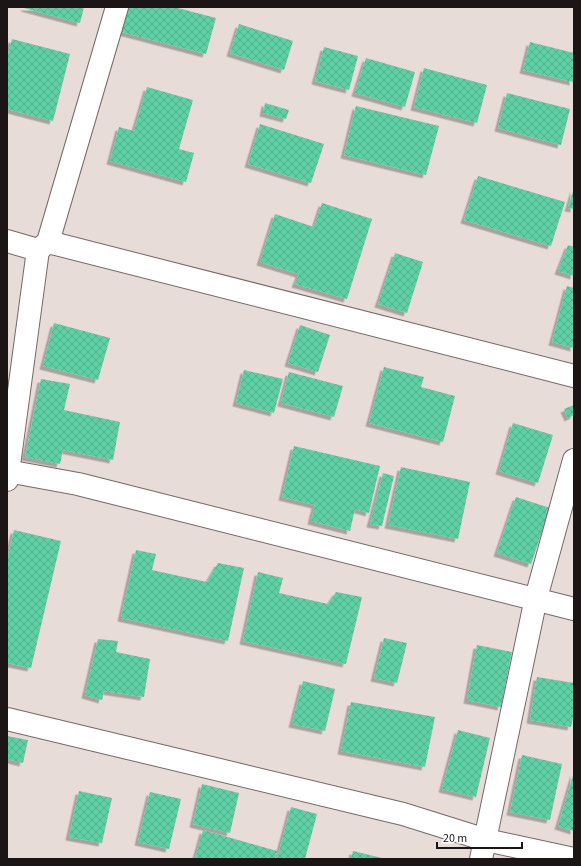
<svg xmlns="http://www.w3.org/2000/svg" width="581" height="866" font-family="'Source Sans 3',sans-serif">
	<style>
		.building { fill: url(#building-cross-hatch); filter: url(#shadow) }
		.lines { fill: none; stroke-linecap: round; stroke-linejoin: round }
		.minor-casing { stroke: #746967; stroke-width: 24 }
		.minor { stroke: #fff; stroke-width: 22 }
	</style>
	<defs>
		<pattern id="building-cross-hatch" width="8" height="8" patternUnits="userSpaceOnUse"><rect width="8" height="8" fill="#5ed0a6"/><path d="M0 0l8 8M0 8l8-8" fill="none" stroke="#51b28e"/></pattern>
		<filter id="shadow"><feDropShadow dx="-3.5" dy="3.5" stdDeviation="0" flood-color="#0004"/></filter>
	</defs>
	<rect width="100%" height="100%" fill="#e8dcd9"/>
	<!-- building -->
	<g class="building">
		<polygon points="25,7 84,7 80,23 24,8"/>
		<polygon points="125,7 174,7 216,18 206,54 118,31"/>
		<polygon points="239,24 293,41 284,70 230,53"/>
		<polygon points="12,39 70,54 53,121 7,109 7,58"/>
		<polygon points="530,42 574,53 573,82 523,70"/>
		<polygon points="324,47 358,56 349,90 315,81"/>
		<polygon points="366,58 415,72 405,107 355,93"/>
		<polygon points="424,68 487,85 477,123 414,107"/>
		<polygon points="147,87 193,100 179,149 194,153 186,182 110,161 119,127 134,131"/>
		<polygon points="507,93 570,109 561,145 498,128"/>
		<polygon points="265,103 289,110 286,119 263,113"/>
		<polygon points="356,106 439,126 426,175 344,155"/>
		<polygon points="260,124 324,144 311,183 248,164"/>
		<polygon points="478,176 565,202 551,246 464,220"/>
		<polygon points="574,188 574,209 568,208"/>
		<polygon points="322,203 372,219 347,299 295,284 299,274 260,262 275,214 314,227"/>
		<polygon points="568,245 574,247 574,276 558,271"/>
		<polygon points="395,253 423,262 407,313 378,304"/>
		<polygon points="567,286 574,288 574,348 552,342"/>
		<polygon points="54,323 110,338 98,380 43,366"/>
		<polygon points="300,325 330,335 318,372 288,363"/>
		<polygon points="384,367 424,377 421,387 455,396 443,442 369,423"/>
		<polygon points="244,370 283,379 274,413 236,403"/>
		<polygon points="289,372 343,386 334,417 281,403"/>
		<polygon points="41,379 70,384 64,410 120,422 113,460 63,450 60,464 25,457"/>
		<polygon points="574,405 574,415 568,418 564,409"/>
		<polygon points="513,423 553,435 538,483 499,471"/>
		<polygon points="294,446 380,466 369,513 355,509 350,531 311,521 315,505 282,497"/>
		<polygon points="401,467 470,482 458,539 388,525"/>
		<polygon points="383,473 394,476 382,526 370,524"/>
		<polygon points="516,497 550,508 531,564 497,553"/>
		<polygon points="14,530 61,541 31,668 7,663 7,560"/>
		<polygon points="136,550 156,554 152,570 207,582 218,563 244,568 228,641 121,618"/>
		<polygon points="258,572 283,578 279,593 328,604 336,592 362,597 346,664 243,641"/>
		<polygon points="384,638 407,643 397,683 374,678"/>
		<polygon points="98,639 118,641 116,652 150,659 144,697 104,691 102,700 85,695"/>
		<polygon points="477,645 512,652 501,707 467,700"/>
		<polygon points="537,677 574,683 574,713 571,727 530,720"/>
		<polygon points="303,681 335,689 325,731 292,724"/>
		<polygon points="351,702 435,717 425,767 341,751"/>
		<polygon points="458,730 490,738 476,797 442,789"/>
		<polygon points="7,736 28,740 23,763 7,759"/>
		<polygon points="522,755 562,764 550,820 510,812"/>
		<polygon points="574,772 574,831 558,826"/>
		<polygon points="202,784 239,793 230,833 193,824"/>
		<polygon points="79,791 112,798 102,843 69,837"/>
		<polygon points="150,792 181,799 169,849 138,842"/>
		<polygon points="291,807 317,814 305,859 277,859"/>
		<polygon points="203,830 277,851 275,859 195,859"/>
		<polygon points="353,851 382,858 382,859 351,859"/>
	</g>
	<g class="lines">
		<!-- minor casing -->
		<g class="minor-casing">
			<g id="minor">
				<polyline points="7,241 38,250 48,242 574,376"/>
				<polyline points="48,242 117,7"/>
				<polyline points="7,471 78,484 574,609"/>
				<polyline points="7,480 38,250"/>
				<polyline points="7,719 403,814 486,840 574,859"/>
				<polyline points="481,859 536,598 574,460"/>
			</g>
		</g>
		<!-- minor -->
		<use href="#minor" class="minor"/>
	</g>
	<!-- border -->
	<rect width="581" height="866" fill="none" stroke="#1b1615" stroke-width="16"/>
	<!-- scale -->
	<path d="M437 842v6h85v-6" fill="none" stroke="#1b1615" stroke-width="2"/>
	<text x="443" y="842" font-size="12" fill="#1b1615" stroke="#ffffff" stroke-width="3" paint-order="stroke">20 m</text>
</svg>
